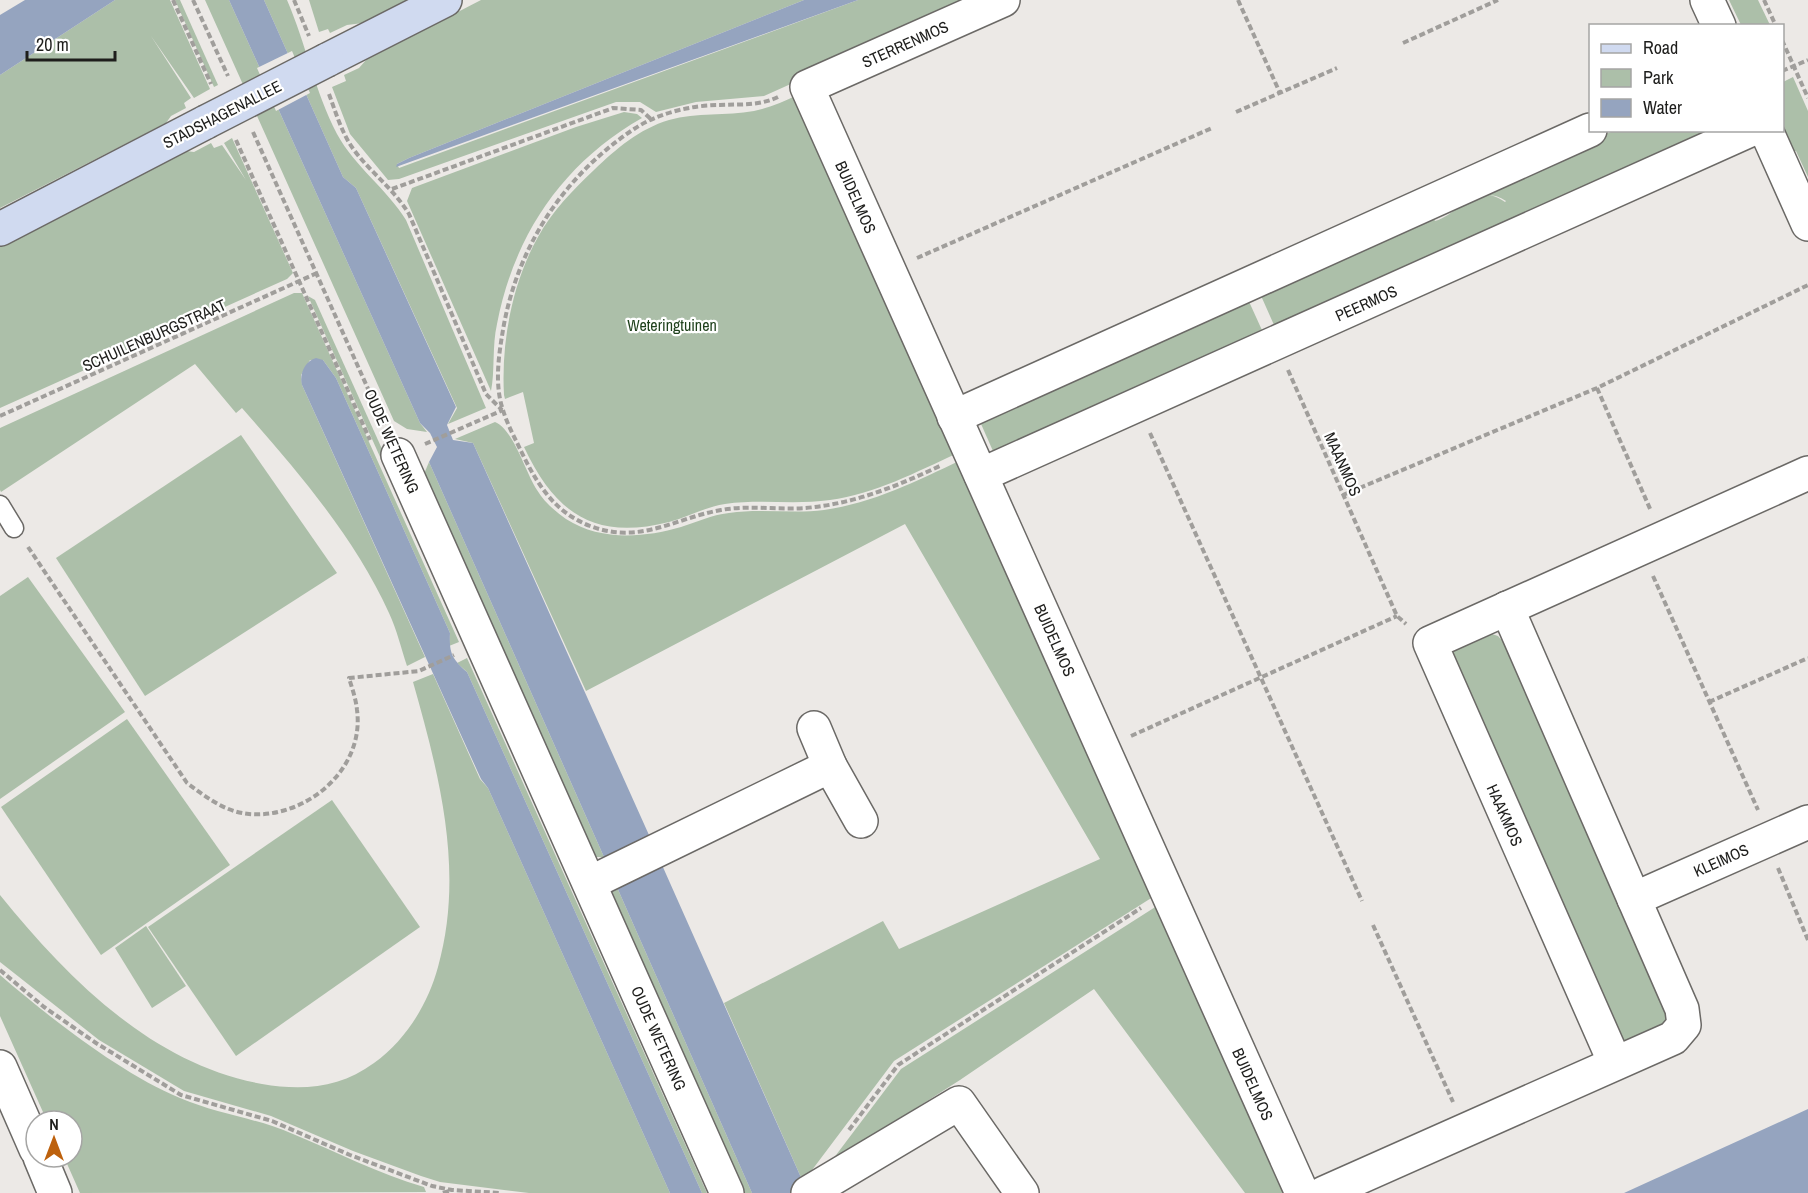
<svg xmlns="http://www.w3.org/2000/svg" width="1808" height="1193" font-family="'Archivo Narrow',sans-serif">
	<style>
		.green { fill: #acbfa9 }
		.water { fill: #95a4bf }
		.pier { fill: #ece9e6 }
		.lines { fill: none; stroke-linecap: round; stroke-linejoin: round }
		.service-casing { stroke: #6b6966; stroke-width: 21 }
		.minor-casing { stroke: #6b6966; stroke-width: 36 }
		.secondary-casing { stroke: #6b6966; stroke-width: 36 }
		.path { stroke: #a09e9b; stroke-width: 4; stroke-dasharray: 6 3; stroke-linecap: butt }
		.service { stroke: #fff; stroke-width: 18 }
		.minor { stroke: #fff; stroke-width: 33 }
		.secondary { stroke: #d0daf0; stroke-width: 33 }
		.secondary-bridge-casing { stroke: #6b6966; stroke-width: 36; stroke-linecap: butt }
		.secondary-bridge { stroke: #d0daf0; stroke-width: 33 }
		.labels { text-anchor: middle; stroke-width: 4.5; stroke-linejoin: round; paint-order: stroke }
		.street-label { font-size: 16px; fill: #1e1e1c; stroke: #fff }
		.park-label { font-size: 16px; fill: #1f411c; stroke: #fff }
	</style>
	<rect width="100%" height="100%" fill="#ece9e6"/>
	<!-- green -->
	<g class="green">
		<polygon points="115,0 170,0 210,89 194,98 151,36 191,98 184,103 186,108 171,116 166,123 0,208 0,75"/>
		<polygon points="175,0 180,0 218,85 214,87"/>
		<polygon points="205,0 229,0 420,423 427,432 407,429 394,421"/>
		<path d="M264 0H287C306 44 315 92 337 134 355 167 387 189 406 220L486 408 448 424 457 408 356 188 343 177Z"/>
		<polygon points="309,0 408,0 363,23 347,25 330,33 328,29 319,32"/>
		<polygon points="481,0 804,0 409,158 397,164 399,168 858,0 978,0 764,96 696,102 656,112 640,102 616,102 399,179 388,180 350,134 332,87 346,81 344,75 359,68 367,59"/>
		<polygon points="1729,0 1758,0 1770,25 1741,25"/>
		<polygon points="1793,77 1808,111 1808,177 1796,151 1789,153 1782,130 1783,82"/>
		<path d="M797 95 958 453C916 472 875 494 830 500 795 505 760 499 725 504 705 507 688 517 669 522 594 541 555 513 524 447L534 443 523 392 505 399 504 395C501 343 512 283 538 237 552 211 573 190 594 170 616 149 639 129 669 120 697 112 726 116 754 111 769 108 783 102 797 95Z"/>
		<path d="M624 112 637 114 642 118C563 163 514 235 497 324 492 345 495 373 491 391L407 201 412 188 576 127Z"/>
		<path d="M1613 131H1730L1278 334 1258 289 1431 212 1435 221C1459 215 1474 180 1505 202L1506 201C1488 188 1469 199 1449 204Z"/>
		<polygon points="232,138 293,273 287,279 0,408 0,246 186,151 194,152 211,143 214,148 222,145 246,180 224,143"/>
		<path d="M294 293H302L459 642 449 646 450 633 336 378 323 360H310L301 375 302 385 425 657 407 666C401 648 397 630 389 613 354 536 297 471 242 408L236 413 195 364 1 492 0 490V428Z"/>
		<polygon points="1246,295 1266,339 996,458 978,417"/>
		<polygon points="308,296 315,300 467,638 462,640"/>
		<path d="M495 422C514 430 525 472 537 490 544 502 555 511 566 519 600 541 643 538 681 527 697 522 711 515 729 513 760 508 792 514 824 510 873 503 917 481 961 460L1156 895 894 1061 803 1182 724 1003 883 921 899 949 1100 859 905 524 586 691 473 443 455 439Z"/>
		<polygon points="241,435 337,573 145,696 56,558"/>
		<polygon points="429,462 604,857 590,857 421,481"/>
		<polygon points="28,577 125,712 0,799 0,596"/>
		<polygon points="1489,633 1498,636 1506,645 1670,1022 1624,1042 1619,1040 1450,651"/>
		<polygon points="467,658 707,1193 702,1193 467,672 457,663"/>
		<path d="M433 674 480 779 488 788 670 1193H529L440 1182 421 1176 353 1151 271 1116 184 1091 99 1040 0 962V895C68 979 152 1064 262 1084 303 1091 340 1088 374 1063 406 1040 428 1004 438 967 465 871 439 774 413 682Z"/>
		<polygon points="127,719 230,865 101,955 1,807"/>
		<polygon points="332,800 420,927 236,1056 148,927"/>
		<polygon points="616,885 752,1193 741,1193 607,896"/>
		<polygon points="1160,904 1290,1193 1245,1193 1094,989 960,1080 830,1163 901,1069"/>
		<polygon points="146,926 186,986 152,1008 115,948"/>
		<path d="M0 975C50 1018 120 1073 180 1098 217 1114 257 1118 293 1134 337 1152 379 1174 424 1187L426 1192 80 1193 64 1157H72V1121H47L0 1016Z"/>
	</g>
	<!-- water -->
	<g class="water">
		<polygon points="25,0 115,0 0,75 0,15"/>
		<polygon points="229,0 264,0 343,177 356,188 456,407 447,425 453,440 473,443 649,835 637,848 662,865 803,1182 792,1193 752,1193 616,885 619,858 604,857 429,462 437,447 430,433 420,423"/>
		<polygon points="804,0 858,0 396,167 397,164 409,158"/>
		<path d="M316 358 323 360 336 378 450 633C449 653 452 659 467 672L702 1193H670L488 788 481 779 302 385C299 374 305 361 316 358Z"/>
		<polygon points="1808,1109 1808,1193 1624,1193"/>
	</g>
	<!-- pier -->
	<polygon class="pier" points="292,51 310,93 276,111 257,68"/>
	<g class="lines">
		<!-- service casing -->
		<g class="service-casing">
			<polyline id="service" points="0,505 14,528"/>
		</g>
		<!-- minor casing -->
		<g class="minor-casing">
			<g id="minor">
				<polyline points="1003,0 807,87 1302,1193"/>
				<polyline points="1707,0 1719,26"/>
				<polyline points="1766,130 1808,224"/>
				<polyline points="954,417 1590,130"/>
				<polyline points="398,455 727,1193"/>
				<polyline points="981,475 1750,130"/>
				<polyline points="814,728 830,766 861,821"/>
				<polyline points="590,883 830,766"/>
				<polyline points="1634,899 1808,822"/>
				<polyline points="1615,1063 1430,643 1808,473"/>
				<polyline points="0,1067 36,1149"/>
				<polyline points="40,1157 55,1193"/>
				<polyline points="808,1193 959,1103 1022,1193"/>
				<polyline points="1324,1193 1673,1038 1684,1025 1682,1009 1507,608"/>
			</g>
		</g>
		<!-- secondary casing -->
		<g class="secondary-casing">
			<g id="secondary">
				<polyline points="327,60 445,0"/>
				<polyline points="0,229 206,122"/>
			</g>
		</g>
		<!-- path -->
		<g class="path">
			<polyline points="173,0 211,84"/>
			<polyline points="193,0 228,76"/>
			<polyline points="294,0 309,36"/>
			<polyline points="1238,0 1280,93"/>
			<polyline points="1764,0 1776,26"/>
			<polyline points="1782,40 1808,98"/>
			<polyline points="1403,43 1498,0"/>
			<polyline points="1782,71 1808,60"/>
			<path d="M329 94C336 113 342 134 354 150 371 173 393 188 409 214L486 394 502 410"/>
			<path d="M778 97C759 106 741 104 720 105 692 105 658 113 634 129 562 177 515 250 502 336 498 360 495 387 503 410 507 424 515 438 521 451 537 484 554 512 590 526 640 545 675 518 721 510 749 505 777 510 805 508 855 504 897 486 942 465"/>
			<polyline points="1236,112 1337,68"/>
			<polyline points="253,132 386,429"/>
			<polyline points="236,140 370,440"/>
			<polyline points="392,189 613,108 641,110 652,120"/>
			<polyline points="917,258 1212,128"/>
			<polyline points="1288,370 1397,616 1406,624"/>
			<polyline points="1597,388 1651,511"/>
			<polyline points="0,416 317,273"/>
			<polyline points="1150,433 1362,901"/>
			<polyline points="425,444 503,410"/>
			<polyline points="1343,495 1597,388 1808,285"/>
			<path d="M28 547 187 783C206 797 225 812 249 814 305 819 365 770 357 710 356 699 352 688 349 678L419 671 454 655"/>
			<polyline points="1653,576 1758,810"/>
			<polyline points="1709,702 1808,658"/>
			<polyline points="1131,736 1397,616"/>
			<polyline points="1778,868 1808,940"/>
			<polyline points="1373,925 1453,1102"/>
			<polyline points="0,970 44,1007 96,1043 181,1095 272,1121 350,1155 432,1186 452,1190 500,1193"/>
			<polyline points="849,1130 898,1065 1141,908"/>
			<polyline points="443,1193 452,1190"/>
		</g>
		<!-- service -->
		<use href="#service" class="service"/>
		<!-- minor -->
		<use href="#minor" class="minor"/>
		<!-- secondary -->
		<use href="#secondary" class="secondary"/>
		<!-- secondary-bridge casing -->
		<g class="secondary-bridge-casing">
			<polyline id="secondary-bridge" points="206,122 327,60"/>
		</g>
		<!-- secondary-bridge -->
		<use href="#secondary-bridge" class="secondary-bridge"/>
	</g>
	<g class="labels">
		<!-- street labels -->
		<g class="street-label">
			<text transform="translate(905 44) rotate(-24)" y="6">STERRENMOS</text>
			<text transform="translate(222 114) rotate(-27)" y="6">STADSHAGENALLEE</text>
			<text transform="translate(856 197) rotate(66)" y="6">BUIDELMOS</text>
			<text transform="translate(1366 303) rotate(-24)" y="6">PEERMOS</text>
			<text transform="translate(154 335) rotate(-24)" y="6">SCHUILENBURGSTRAAT</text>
			<text transform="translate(392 441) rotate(66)" y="6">OUDE WETERING</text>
			<text transform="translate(1343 464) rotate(66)" y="6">MAANMOS</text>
			<text transform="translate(1055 640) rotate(66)" y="6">BUIDELMOS</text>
			<text transform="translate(1505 815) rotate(66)" y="6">HAAKMOS</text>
			<text transform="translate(1721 860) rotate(-24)" y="6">KLEIMOS</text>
			<text transform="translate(659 1038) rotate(66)" y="6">OUDE WETERING</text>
			<text transform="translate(1253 1084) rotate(66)" y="6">BUIDELMOS</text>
		</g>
		<!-- park labels -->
		<g class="park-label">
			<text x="672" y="331">Weteringtuinen</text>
		</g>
	</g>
	<!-- legend -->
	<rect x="1589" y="24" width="195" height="108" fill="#ffffff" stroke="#a5a5a4" stroke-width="1.5"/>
	<rect x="1601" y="44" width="30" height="9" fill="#d0daf0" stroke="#a5a5a4" stroke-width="1.5"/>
	<text x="1643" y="54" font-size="18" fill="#1e1e1c">Road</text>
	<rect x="1601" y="69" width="30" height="18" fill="#acbfa9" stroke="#a5a5a4" stroke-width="1.5"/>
	<text x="1643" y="84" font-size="18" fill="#1e1e1c">Park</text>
	<rect x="1601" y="99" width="30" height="18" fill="#95a4bf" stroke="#a5a5a4" stroke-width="1.5"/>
	<text x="1643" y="114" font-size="18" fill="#1e1e1c">Water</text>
	<!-- north arrow -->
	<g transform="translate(54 1139)"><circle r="28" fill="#ffffff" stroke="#a5a5a4" stroke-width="1.5"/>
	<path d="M0-4.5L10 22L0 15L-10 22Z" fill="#bd610d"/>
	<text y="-9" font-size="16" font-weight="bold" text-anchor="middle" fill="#1e1e1c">N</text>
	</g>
	<!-- scale -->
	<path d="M27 51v9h88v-9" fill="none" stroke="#1e1e1c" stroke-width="3"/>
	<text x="36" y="51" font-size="18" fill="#1e1e1c" stroke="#ffffff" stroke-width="4.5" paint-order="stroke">20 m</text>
</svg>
